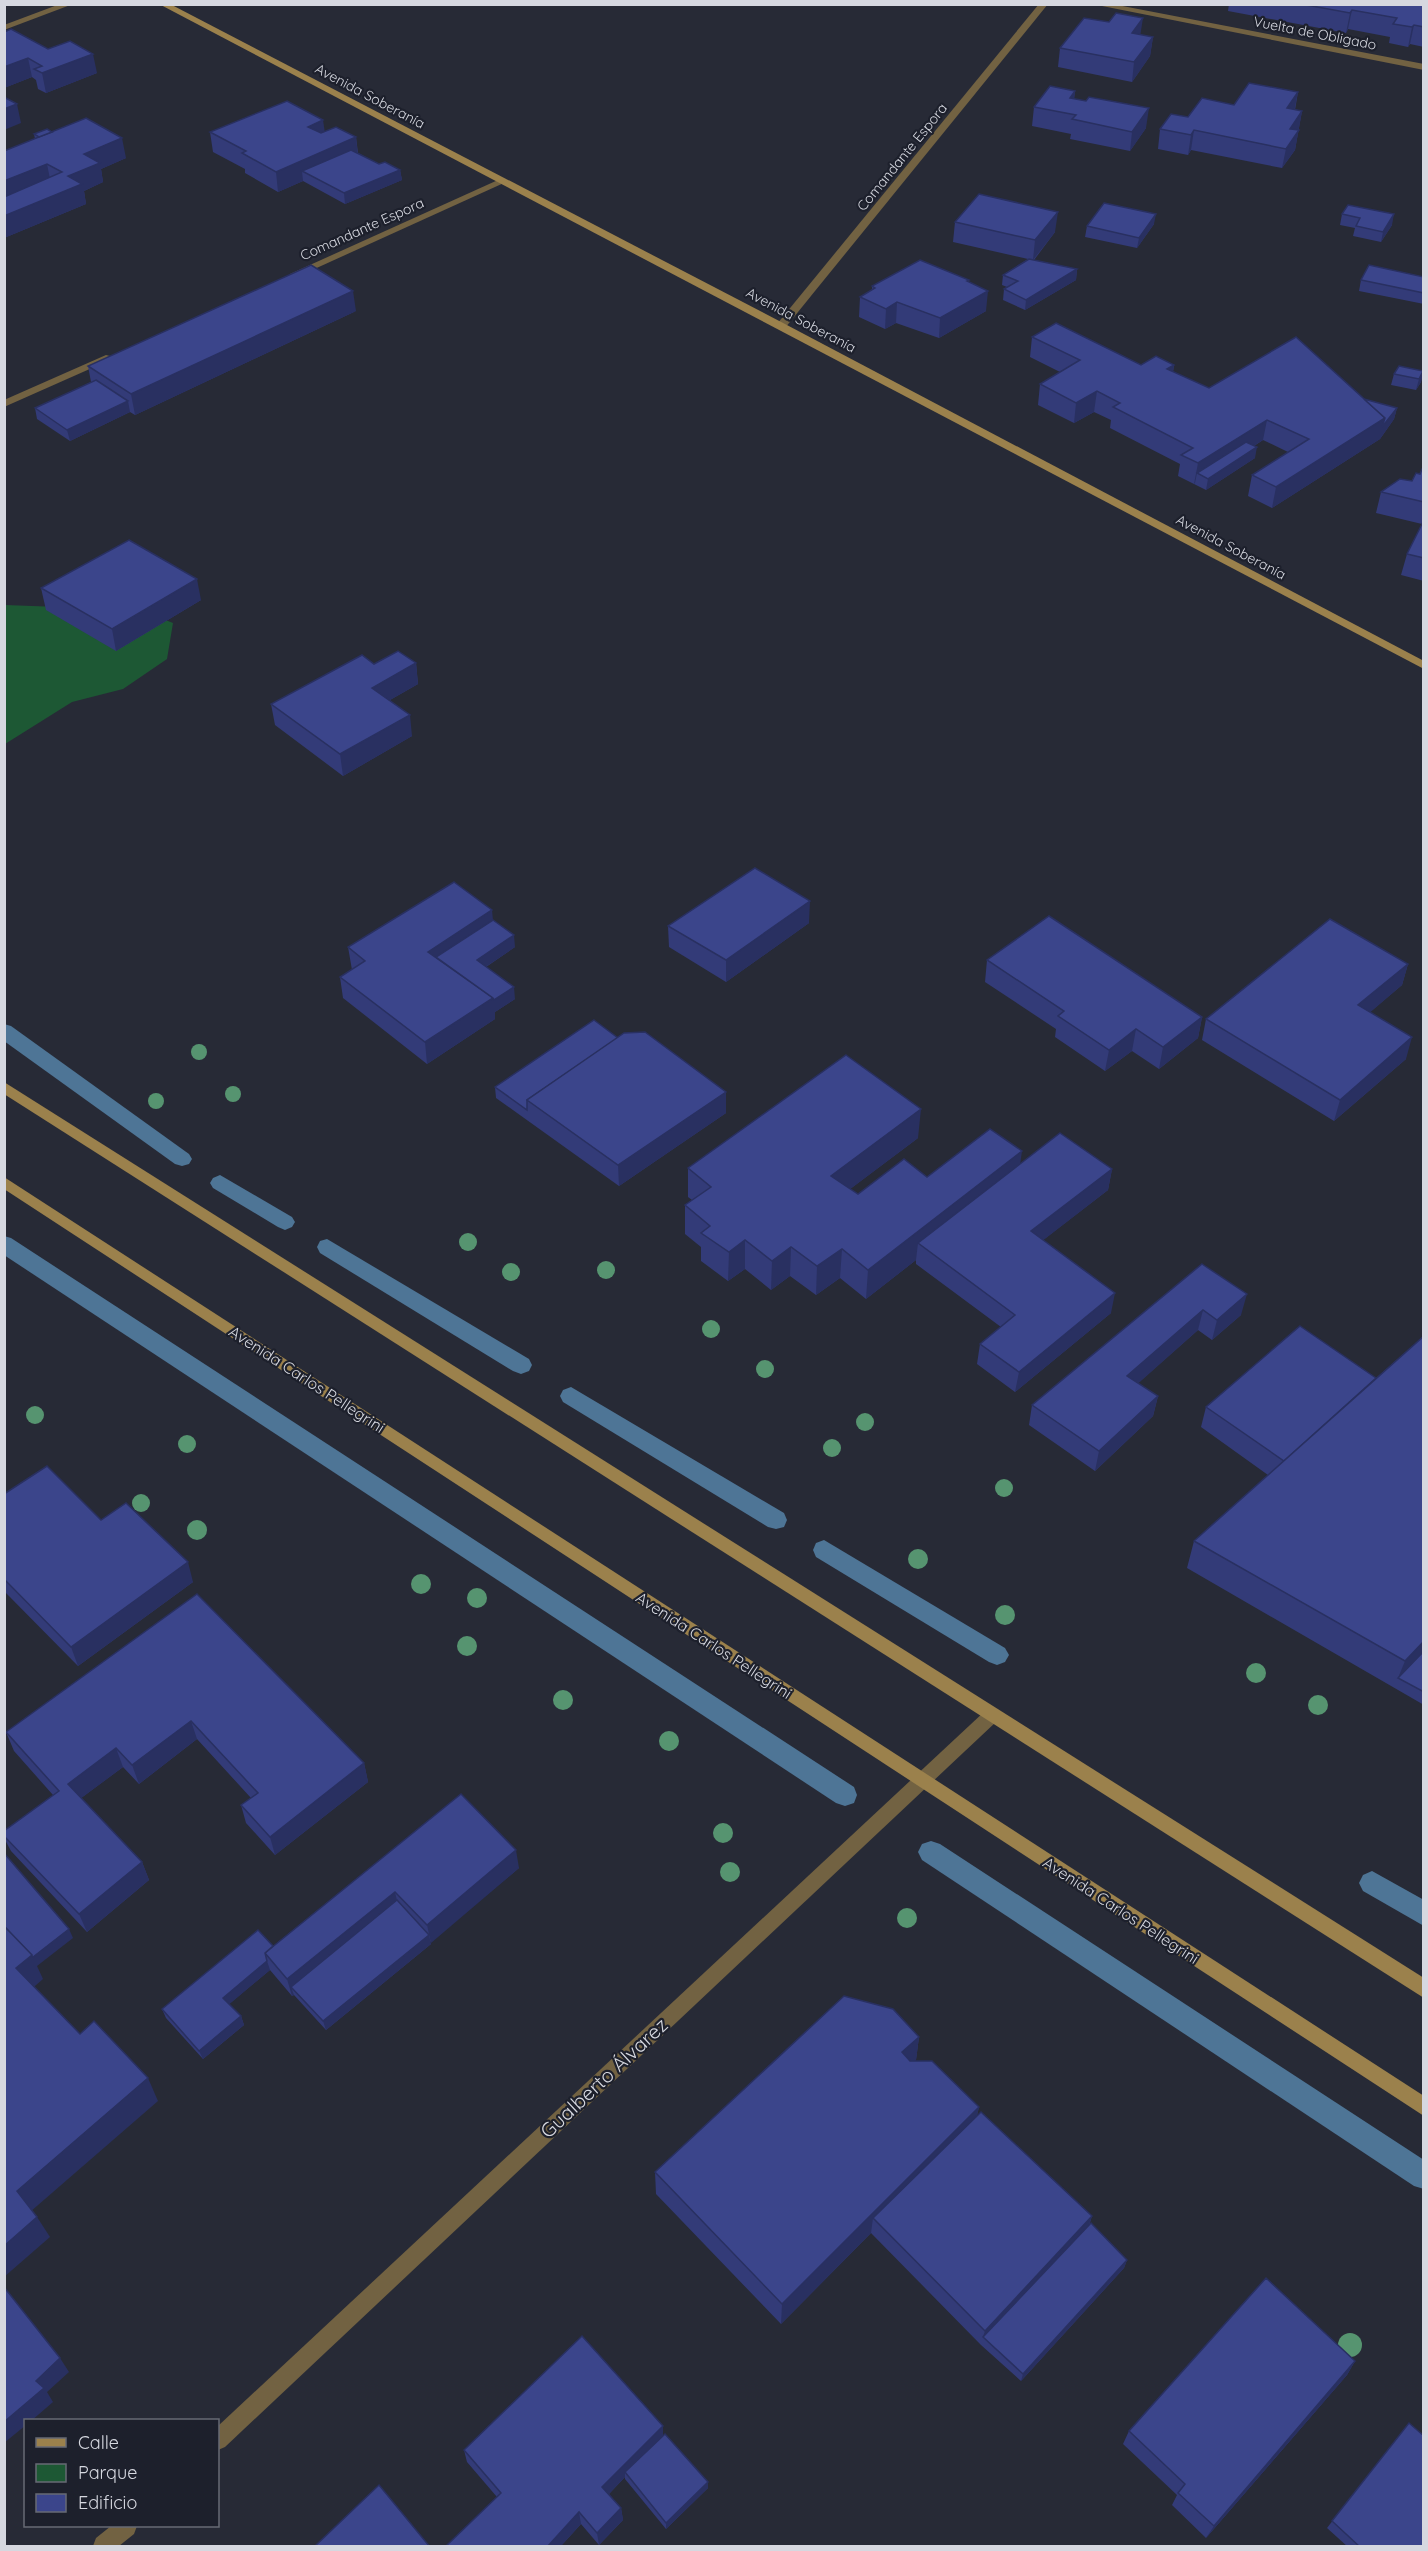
<svg xmlns="http://www.w3.org/2000/svg" width="1428" height="2551" font-family="Quicksand,sans-serif">
	<style>
		.green { fill: #1d5834 }
		.lines { fill: none; stroke-linecap: round; stroke-linejoin: round }
		.stream { fill: #4e7596; fill-rule: evenodd }
		.street { fill: #726242; fill-rule: evenodd }
		.secondary { fill: #9b814c; fill-rule: evenodd }
		.tree { fill: #569470 }
		.wall { fill: #333b78 }
		.shaded-wall { fill: #293061 }
		.building { fill: #3b458b; stroke: #293061; stroke-width: 1.5 }
		.labels { text-anchor: middle; stroke-width: 4.5; stroke-linejoin: round; paint-order: stroke }
		.far-street-label { font-size: 14px; fill: #d6d8e0; stroke: #1d202c }
		.street-label { font-size: 16px; fill: #d6d8e0; stroke: #1d202c }
		.near-street-label { font-size: 20px; fill: #d6d8e0; stroke: #1d202c }
	</style>
	<rect width="100%" height="100%" fill="#272a36"/>
	<!-- green -->
	<polygon class="green" points="5,605 140,610 173,623 167,659 123,689 72,702 5,744"/>
	<g class="lines">
		<!-- stream -->
		<g class="stream">
			<polygon points="4,1024 11,1026 189,1154 192,1159 189,1164 182,1166 175,1164 4,1041"/>
			<polygon points="220,1175 292,1217 295,1222 292,1227 285,1230 278,1227 213,1188 210,1183 213,1178"/>
			<polygon points="4,1236 11,1238 854,1787 857,1795 854,1803 845,1806 836,1803 4,1255"/>
			<polygon points="327,1239 529,1359 532,1365 529,1371 521,1374 513,1371 320,1253 317,1247 320,1241"/>
			<polygon points="571,1387 784,1513 787,1520 784,1527 776,1529 768,1527 563,1402 560,1396 563,1390"/>
			<polygon points="824,1540 1005,1648 1009,1655 1005,1662 997,1665 989,1662 816,1557 813,1550 816,1543"/>
			<polygon points="931,1841 940,1844 1424,2160 1424,2189 1414,2186 922,1860 918,1852 922,1844"/>
			<polygon points="1372,1871 1424,1900 1424,1926 1363,1891 1359,1883 1363,1875"/>
		</g>
		<!-- street -->
		<g class="street">
			<polygon points="60,4 73,4 4,30 4,25"/>
			<polygon points="1039,4 1048,4 785,328 777,328 777,324"/>
			<polygon points="1092,4 1112,4 1424,64 1424,70"/>
			<polygon points="498,180 506,182 299,276 290,274"/>
			<polygon points="106,355 110,356 110,360 4,407 4,400"/>
			<polygon points="991,1708 997,1711 1000,1716 997,1721 225,2447 218,2450 218,2426 985,1711"/>
			<polygon points="111,2526 137,2526 134,2534 119,2546 93,2546 96,2538"/>
		</g>
		<!-- secondary -->
		<g class="secondary">
			<polygon points="159,4 170,4 785,324 1424,661 1424,669"/>
			<polygon points="4,1082 1424,1978 1424,1998 4,1094"/>
			<polygon points="4,1177 1424,2096 1424,2116 4,1189"/>
		</g>
	</g>
	<!-- trees -->
	<g class="tree">
		<circle cx="199" cy="1052" r="8"/>
		<circle cx="233" cy="1094" r="8"/>
		<circle cx="156" cy="1101" r="8"/>
		<circle cx="468" cy="1242" r="9"/>
		<circle cx="606" cy="1270" r="9"/>
		<circle cx="511" cy="1272" r="9"/>
		<circle cx="711" cy="1329" r="9"/>
		<circle cx="765" cy="1369" r="9"/>
		<circle cx="35" cy="1415" r="9"/>
		<circle cx="865" cy="1422" r="9"/>
		<circle cx="187" cy="1444" r="9"/>
		<circle cx="832" cy="1448" r="9"/>
		<circle cx="1004" cy="1488" r="9"/>
		<circle cx="141" cy="1503" r="9"/>
		<circle cx="197" cy="1530" r="10"/>
		<circle cx="918" cy="1559" r="10"/>
		<circle cx="421" cy="1584" r="10"/>
		<circle cx="477" cy="1598" r="10"/>
		<circle cx="1005" cy="1615" r="10"/>
		<circle cx="467" cy="1646" r="10"/>
		<circle cx="1256" cy="1673" r="10"/>
		<circle cx="563" cy="1700" r="10"/>
		<circle cx="1318" cy="1705" r="10"/>
		<circle cx="669" cy="1741" r="10"/>
		<circle cx="723" cy="1833" r="10"/>
		<circle cx="730" cy="1872" r="10"/>
		<circle cx="907" cy="1918" r="10"/>
		<circle cx="1350" cy="2345" r="12"/>
	</g>
	<!-- wall -->
	<g class="wall">
		<polygon points="1229,4 1424,4 1424,47 1410,44 1408,47 1389,43 1390,37 1348,29 1346,33 1228,11"/>
		<polygon points="4,32 48,49 97,73 46,93 38,89 36,80 32,77 4,88"/>
		<polygon points="1140,35 1153,37 1150,56 1132,82 1058,67 1060,48"/>
		<polygon points="1075,91 1074,99 1146,128 1130,151 1070,139 1071,134 1032,126 1034,107"/>
		<polygon points="1298,92 1295,110 1302,111 1295,150 1282,168 1191,150 1188,155 1158,149 1160,129 1188,117 1234,105"/>
		<polygon points="325,131 356,137 358,153 379,164 400,170 402,180 345,204 303,181 278,192 245,173 245,169 213,152 210,132"/>
		<polygon points="52,132 126,158 101,169 103,182 84,191 86,204 4,238 4,151 35,139 34,134"/>
		<polygon points="1342,214 1392,225 1381,242 1353,236 1355,228 1340,225"/>
		<polygon points="955,222 1055,232 1034,260 1077,269 1076,280 1025,310 1003,300 1004,289 1007,287 1002,285 1003,275 1028,259 953,242"/>
		<polygon points="1154,224 1137,248 1085,237 1087,226"/>
		<polygon points="1424,277 1424,304 1359,291 1361,280"/>
		<polygon points="969,282 986,311 939,338 896,323 885,329 859,317 860,297 872,290 872,286"/>
		<polygon points="356,311 135,415 130,412 70,441 37,419 35,408 91,382 88,366"/>
		<polygon points="1032,337 1141,365 1174,365 1173,372 1209,388 1364,399 1397,408 1394,419 1380,439 1272,508 1248,496 1252,475 1288,452 1263,440 1254,446 1255,458 1206,490 1178,476 1180,464 1110,428 1111,420 1094,412 1074,423 1038,405 1040,384 1060,372 1030,357"/>
		<polygon points="1423,371 1421,382 1416,390 1391,385 1394,374"/>
		<polygon points="1424,469 1424,581 1401,575 1407,554 1422,524 1376,513 1381,492 1412,481"/>
		<polygon points="41,588 201,600 116,651 46,610"/>
		<polygon points="416,663 418,684 390,700 412,736 343,776 275,725 271,704 374,664"/>
		<polygon points="493,920 515,947 486,967 515,999 495,1012 495,1019 427,1064 343,998 340,977 352,970 348,947"/>
		<polygon points="809,923 726,982 669,947 668,926"/>
		<polygon points="987,960 1202,1017 1198,1038 1159,1069 1132,1051 1105,1071 1055,1037 1056,1029 985,982"/>
		<polygon points="1408,964 1402,985 1370,1012 1406,1059 1334,1121 1202,1040 1206,1019"/>
		<polygon points="618,1037 726,1113 619,1186 496,1098 495,1087"/>
		<polygon points="918,1138 850,1189 858,1194 927,1177 1020,1164 1112,1169 1108,1190 1043,1240 1111,1313 1015,1392 977,1364 980,1344 1001,1327 916,1264 916,1260 866,1299 840,1278 816,1295 790,1276 771,1290 745,1269 728,1281 701,1261 701,1247 685,1234 685,1205 692,1200 688,1197 688,1168"/>
		<polygon points="1202,1264 1241,1315 1212,1340 1198,1330 1138,1383 1158,1396 1153,1416 1095,1471 1029,1425 1032,1405"/>
		<polygon points="1424,1336 1424,1705 1187,1568 1194,1541 1268,1475 1201,1427 1206,1407 1376,1378"/>
		<polygon points="4,1494 101,1520 193,1582 78,1666 4,1591"/>
		<polygon points="197,1594 364,1763 368,1782 275,1855 246,1823 241,1805 251,1798 197,1739 139,1784 123,1767 81,1798 142,1862 149,1880 87,1932 11,1851 4,1838 4,1831 53,1795 14,1751 6,1732"/>
		<polygon points="461,1794 519,1868 430,1942 431,1944 326,2030 294,1995 292,1996 270,1970 229,2004 241,2016 244,2025 203,2059 166,2018 162,2009 273,1946"/>
		<polygon points="919,2037 916,2060 914,2061 979,2107 977,2115 1092,2216 1089,2226 1127,2260 1124,2268 1021,2381 981,2345 871,2233 781,2324 656,2194 655,2172"/>
		<polygon points="1355,2361 1347,2375 1206,2538 1172,2505 1177,2495 1123,2444 1129,2431"/>
		<polygon points="1409,2423 1424,2547 1348,2547 1327,2528"/>
		<polygon points="663,2435 708,2482 708,2488 666,2529 625,2479 625,2477 609,2494 621,2508 623,2520 599,2545 581,2524 560,2547 445,2547 497,2497 467,2462 464,2450"/>
	</g>
	<!-- shaded-wall -->
	<g class="shaded-wall">
		<polygon points="1352,10 1348,29 1346,33 1350,13"/>
		<polygon points="1143,18 1140,37 1132,33"/>
		<polygon points="1414,25 1410,44 1408,47 1412,27"/>
		<polygon points="1153,37 1150,56 1132,82 1134,62"/>
		<polygon points="93,54 97,73 46,93 42,73"/>
		<polygon points="28,58 32,77 4,88 4,67"/>
		<polygon points="1075,91 1073,111 1070,98"/>
		<polygon points="1298,92 1294,112 1287,108"/>
		<polygon points="17,104 21,123 4,130 4,109"/>
		<polygon points="1149,108 1146,128 1130,151 1132,132"/>
		<polygon points="1302,111 1295,150 1282,168 1290,129"/>
		<polygon points="323,120 326,140 308,127"/>
		<polygon points="1194,130 1191,150 1188,155 1191,135"/>
		<polygon points="356,137 358,157 302,171 303,181 278,192 276,172"/>
		<polygon points="122,138 126,158 101,169 103,182 84,191 86,204 4,238 4,216 68,176 84,154"/>
		<polygon points="47,164 51,184 4,203 4,181"/>
		<polygon points="400,170 402,180 345,204 344,193"/>
		<polygon points="1058,212 1055,232 1033,260 1035,240"/>
		<polygon points="1156,214 1154,224 1137,248 1139,238"/>
		<polygon points="1394,214 1392,225 1381,242 1383,232"/>
		<polygon points="1077,269 1076,280 1025,310 1026,300"/>
		<polygon points="353,291 356,311 135,415 131,394"/>
		<polygon points="988,291 986,311 939,338 940,318"/>
		<polygon points="897,302 896,323 885,329 886,309"/>
		<polygon points="1174,365 1171,386 1167,369"/>
		<polygon points="1423,371 1421,382 1416,390 1419,379"/>
		<polygon points="1097,391 1094,412 1074,423 1076,403"/>
		<polygon points="128,401 130,412 70,441 67,430"/>
		<polygon points="1397,408 1394,419 1380,439 1272,508 1276,487"/>
		<polygon points="1267,420 1263,440 1205,477 1197,473 1195,483 1194,484 1198,463"/>
		<polygon points="1257,447 1255,458 1206,490 1208,479"/>
		<polygon points="197,579 201,600 116,651 112,629"/>
		<polygon points="416,663 418,684 374,709 372,688"/>
		<polygon points="410,715 412,736 343,776 340,754"/>
		<polygon points="810,901 809,923 726,982 726,960"/>
		<polygon points="492,910 494,931 429,962 428,952"/>
		<polygon points="514,935 515,947 478,972 477,960"/>
		<polygon points="1408,964 1402,985 1353,1027 1358,1005"/>
		<polygon points="514,987 515,999 495,1012 495,1019 427,1064 425,1042 493,998"/>
		<polygon points="1202,1017 1198,1038 1159,1069 1163,1047"/>
		<polygon points="1136,1029 1132,1051 1105,1071 1109,1050"/>
		<polygon points="1412,1037 1406,1059 1334,1121 1340,1100"/>
		<polygon points="726,1092 726,1113 619,1186 618,1165"/>
		<polygon points="921,1109 918,1138 829,1205 831,1176"/>
		<polygon points="1022,1151 1018,1180 918,1243 916,1260 866,1299 868,1270"/>
		<polygon points="1112,1169 1108,1190 1028,1252 1031,1231"/>
		<polygon points="745,1240 745,1269 728,1281 729,1252"/>
		<polygon points="791,1247 790,1276 771,1290 772,1261"/>
		<polygon points="842,1249 840,1278 816,1295 817,1266"/>
		<polygon points="1115,1293 1111,1313 1015,1392 1019,1372"/>
		<polygon points="1247,1294 1241,1315 1212,1340 1217,1320"/>
		<polygon points="1203,1310 1198,1330 1123,1397 1127,1376"/>
		<polygon points="1158,1396 1153,1416 1095,1471 1099,1451"/>
		<polygon points="188,1562 193,1582 78,1666 71,1647"/>
		<polygon points="1424,1641 1424,1657 1398,1678 1405,1661"/>
		<polygon points="191,1721 197,1739 139,1784 132,1765"/>
		<polygon points="116,1748 123,1767 76,1802 68,1784"/>
		<polygon points="364,1763 368,1782 275,1855 270,1837"/>
		<polygon points="516,1850 519,1868 431,1943 427,1925"/>
		<polygon points="142,1862 149,1880 87,1932 79,1914"/>
		<polygon points="395,1892 399,1909 291,1987 294,1995 292,1996 287,1979"/>
		<polygon points="69,1929 73,1938 37,1966 43,1979 28,1992 16,1968 32,1955"/>
		<polygon points="429,1935 431,1944 326,2030 323,2021"/>
		<polygon points="267,1961 270,1970 226,2007 223,1998"/>
		<polygon points="241,2016 244,2025 203,2059 199,2051"/>
		<polygon points="919,2037 916,2060 899,2075 902,2052"/>
		<polygon points="148,2078 158,2101 30,2212 17,2191"/>
		<polygon points="979,2107 974,2129 873,2218 871,2233 781,2324 782,2304"/>
		<polygon points="1092,2216 1087,2231 983,2337 985,2331"/>
		<polygon points="37,2217 50,2237 4,2277 4,2246"/>
		<polygon points="1127,2260 1124,2268 1021,2381 1023,2374"/>
		<polygon points="60,2358 69,2372 47,2392 53,2402 31,2421 26,2421 26,2425 4,2443 4,2422 36,2381"/>
		<polygon points="1355,2361 1347,2375 1206,2538 1214,2526"/>
		<polygon points="663,2426 663,2439 625,2472 625,2477 604,2499 602,2487"/>
		<polygon points="708,2482 708,2488 666,2529 666,2523"/>
		<polygon points="621,2508 623,2520 599,2545 597,2533"/>
		<polygon points="579,2512 581,2524 560,2547 547,2547"/>
	</g>
	<!-- building -->
	<g class="building">
		<polygon points="1301,4 1424,4 1424,27 1414,25 1412,27 1393,24 1397,18 1352,10 1350,13"/>
		<polygon points="1116,13 1143,18 1132,33 1153,37 1134,62 1060,48 1084,18 1109,22"/>
		<polygon points="11,29 48,49 70,41 93,54 42,73 34,69 42,66 28,58 4,67 4,32"/>
		<polygon points="1249,83 1298,92 1287,108 1302,111 1290,129 1299,130 1286,149 1194,130 1191,135 1160,129 1171,114 1188,117 1202,98 1234,105"/>
		<polygon points="1050,86 1075,91 1070,98 1086,101 1089,97 1149,108 1132,132 1072,119 1076,115 1034,107"/>
		<polygon points="4,97 17,104 4,109"/>
		<polygon points="287,101 323,120 308,127 321,133 336,127 356,137 276,172 242,153 246,151 210,132"/>
		<polygon points="86,118 122,138 84,154 100,163 68,176 82,184 4,216 4,197 62,172 47,164 4,181 4,151"/>
		<polygon points="47,129 52,132 39,137 34,134"/>
		<polygon points="351,150 379,164 385,162 400,170 344,193 302,171"/>
		<polygon points="979,194 1058,212 1035,240 955,222"/>
		<polygon points="1104,203 1156,214 1139,238 1087,226"/>
		<polygon points="1348,205 1394,214 1383,232 1356,226 1360,218 1342,214"/>
		<polygon points="1029,259 1077,269 1026,300 1004,289 1018,281 1003,275"/>
		<polygon points="920,260 969,280 967,281 988,291 940,318 897,302 886,309 860,297 875,288 872,286"/>
		<polygon points="311,265 353,291 131,394 88,366"/>
		<polygon points="1369,265 1424,277 1424,293 1361,280"/>
		<polygon points="1056,323 1141,365 1156,356 1174,365 1167,369 1209,388 1296,337 1385,418 1276,487 1252,475 1309,439 1267,420 1198,463 1181,455 1193,448 1113,407 1120,403 1097,391 1076,403 1040,384 1080,360 1032,337"/>
		<polygon points="1399,366 1423,371 1419,379 1394,374"/>
		<polygon points="96,380 128,401 67,430 35,408"/>
		<polygon points="1364,399 1397,408 1382,427 1385,418"/>
		<polygon points="1246,442 1257,447 1208,479 1197,473"/>
		<polygon points="1422,469 1424,469 1424,502 1381,492 1400,479 1412,481 1416,473 1420,474"/>
		<polygon points="1424,520 1424,558 1407,554"/>
		<polygon points="129,540 197,579 112,629 41,588"/>
		<polygon points="398,651 416,663 372,688 410,715 340,754 271,704 362,655 374,664"/>
		<polygon points="755,868 810,901 726,960 668,926"/>
		<polygon points="454,882 492,910 428,952 493,998 425,1042 340,977 365,961 348,947"/>
		<polygon points="1049,916 1202,1017 1163,1047 1136,1029 1109,1050 1058,1016 1064,1011 987,960"/>
		<polygon points="1330,919 1408,964 1358,1005 1412,1037 1340,1100 1206,1019"/>
		<polygon points="493,920 514,935 477,960 514,987 494,1000 493,998 436,957"/>
		<polygon points="594,1020 618,1038 527,1100 527,1110 495,1087"/>
		<polygon points="645,1032 726,1092 618,1165 527,1100 624,1033"/>
		<polygon points="846,1055 921,1109 831,1176 858,1194 904,1159 927,1177 990,1129 1022,1151 868,1270 842,1249 817,1266 791,1247 772,1261 745,1240 729,1252 701,1233 710,1226 685,1205 711,1187 688,1168"/>
		<polygon points="1060,1133 1112,1169 1031,1231 1115,1293 1019,1372 980,1344 1015,1315 918,1243"/>
		<polygon points="1202,1264 1247,1294 1217,1320 1203,1310 1127,1376 1158,1396 1099,1451 1032,1405"/>
		<polygon points="1300,1326 1376,1378 1284,1461 1206,1407"/>
		<polygon points="1424,1336 1424,1641 1405,1661 1194,1541"/>
		<polygon points="47,1466 101,1520 126,1503 188,1562 71,1647 4,1579 4,1494"/>
		<polygon points="197,1594 364,1763 270,1837 241,1805 258,1793 191,1721 132,1765 116,1748 68,1784 142,1862 79,1914 4,1836 4,1831 59,1791 6,1732"/>
		<polygon points="1424,1651 1424,1692 1398,1678"/>
		<polygon points="461,1794 516,1850 427,1925 395,1892 287,1979 265,1953"/>
		<polygon points="4,1853 69,1929 33,1957 4,1926"/>
		<polygon points="397,1900 429,1935 323,2021 291,1987"/>
		<polygon points="4,1926 32,1955 16,1968 80,2034 94,2021 148,2078 17,2191 37,2217 4,2246"/>
		<polygon points="258,1930 273,1946 265,1953 267,1961 223,1998 241,2016 199,2051 162,2009"/>
		<polygon points="844,1996 893,2009 919,2037 902,2052 910,2061 932,2061 979,2107 782,2304 655,2172"/>
		<polygon points="981,2112 1092,2216 985,2331 873,2218"/>
		<polygon points="1091,2223 1127,2260 1023,2374 983,2337"/>
		<polygon points="1266,2278 1355,2361 1214,2526 1178,2493 1185,2484 1129,2431"/>
		<polygon points="4,2287 60,2358 36,2381 44,2388 4,2422"/>
		<polygon points="582,2336 663,2426 602,2487 621,2508 597,2533 579,2512 547,2547 445,2547 501,2493 464,2450"/>
		<polygon points="1409,2423 1424,2436 1424,2547 1360,2547 1332,2521"/>
		<polygon points="665,2434 708,2482 666,2523 625,2472"/>
		<polygon points="379,2485 430,2547 314,2547"/>
	</g>
	<g class="labels">
		<!-- far-street labels -->
		<g class="far-street-label">
			<text transform="translate(1315 33) rotate(11)" y="5">Vuelta de Obligado</text>
			<text transform="translate(370 96) rotate(28)" y="5">Avenida Soberanía</text>
			<text transform="translate(902 157) rotate(-51)" y="5">Comandante Espora</text>
			<text transform="translate(362 229) rotate(-24)" y="5">Comandante Espora</text>
			<text transform="translate(801 320) rotate(28)" y="5">Avenida Soberanía</text>
			<text transform="translate(1231 547) rotate(28)" y="5">Avenida Soberanía</text>
		</g>
		<!-- street labels -->
		<g class="street-label">
			<text transform="translate(307 1379) rotate(33)" y="6">Avenida Carlos Pellegrini</text>
			<text transform="translate(714 1645) rotate(33)" y="6">Avenida Carlos Pellegrini</text>
			<text transform="translate(1121 1910) rotate(33)" y="6">Avenida Carlos Pellegrini</text>
		</g>
		<!-- near-street labels -->
		<g class="near-street-label">
			<text transform="translate(604 2078) rotate(-43)" y="7">Gualberto Álvarez</text>
		</g>
	</g>
	<!-- border -->
	<rect width="1428" height="2551" fill="none" stroke="#d6d8e0" stroke-width="12"/>
	<!-- legend -->
	<rect x="24" y="2419" width="195" height="108" fill="#1d202c" stroke="#676a74" stroke-width="1.5"/>
	<rect x="36" y="2438" width="30" height="9" fill="#9b814c" stroke="#676a74" stroke-width="1.5"/>
	<text x="78" y="2449" font-size="18" fill="#d6d8e0">Calle</text>
	<rect x="36" y="2464" width="30" height="18" fill="#1d5834" stroke="#676a74" stroke-width="1.5"/>
	<text x="78" y="2479" font-size="18" fill="#d6d8e0">Parque</text>
	<rect x="36" y="2494" width="30" height="18" fill="#3b458b" stroke="#676a74" stroke-width="1.5"/>
	<text x="78" y="2509" font-size="18" fill="#d6d8e0">Edificio</text>
</svg>
